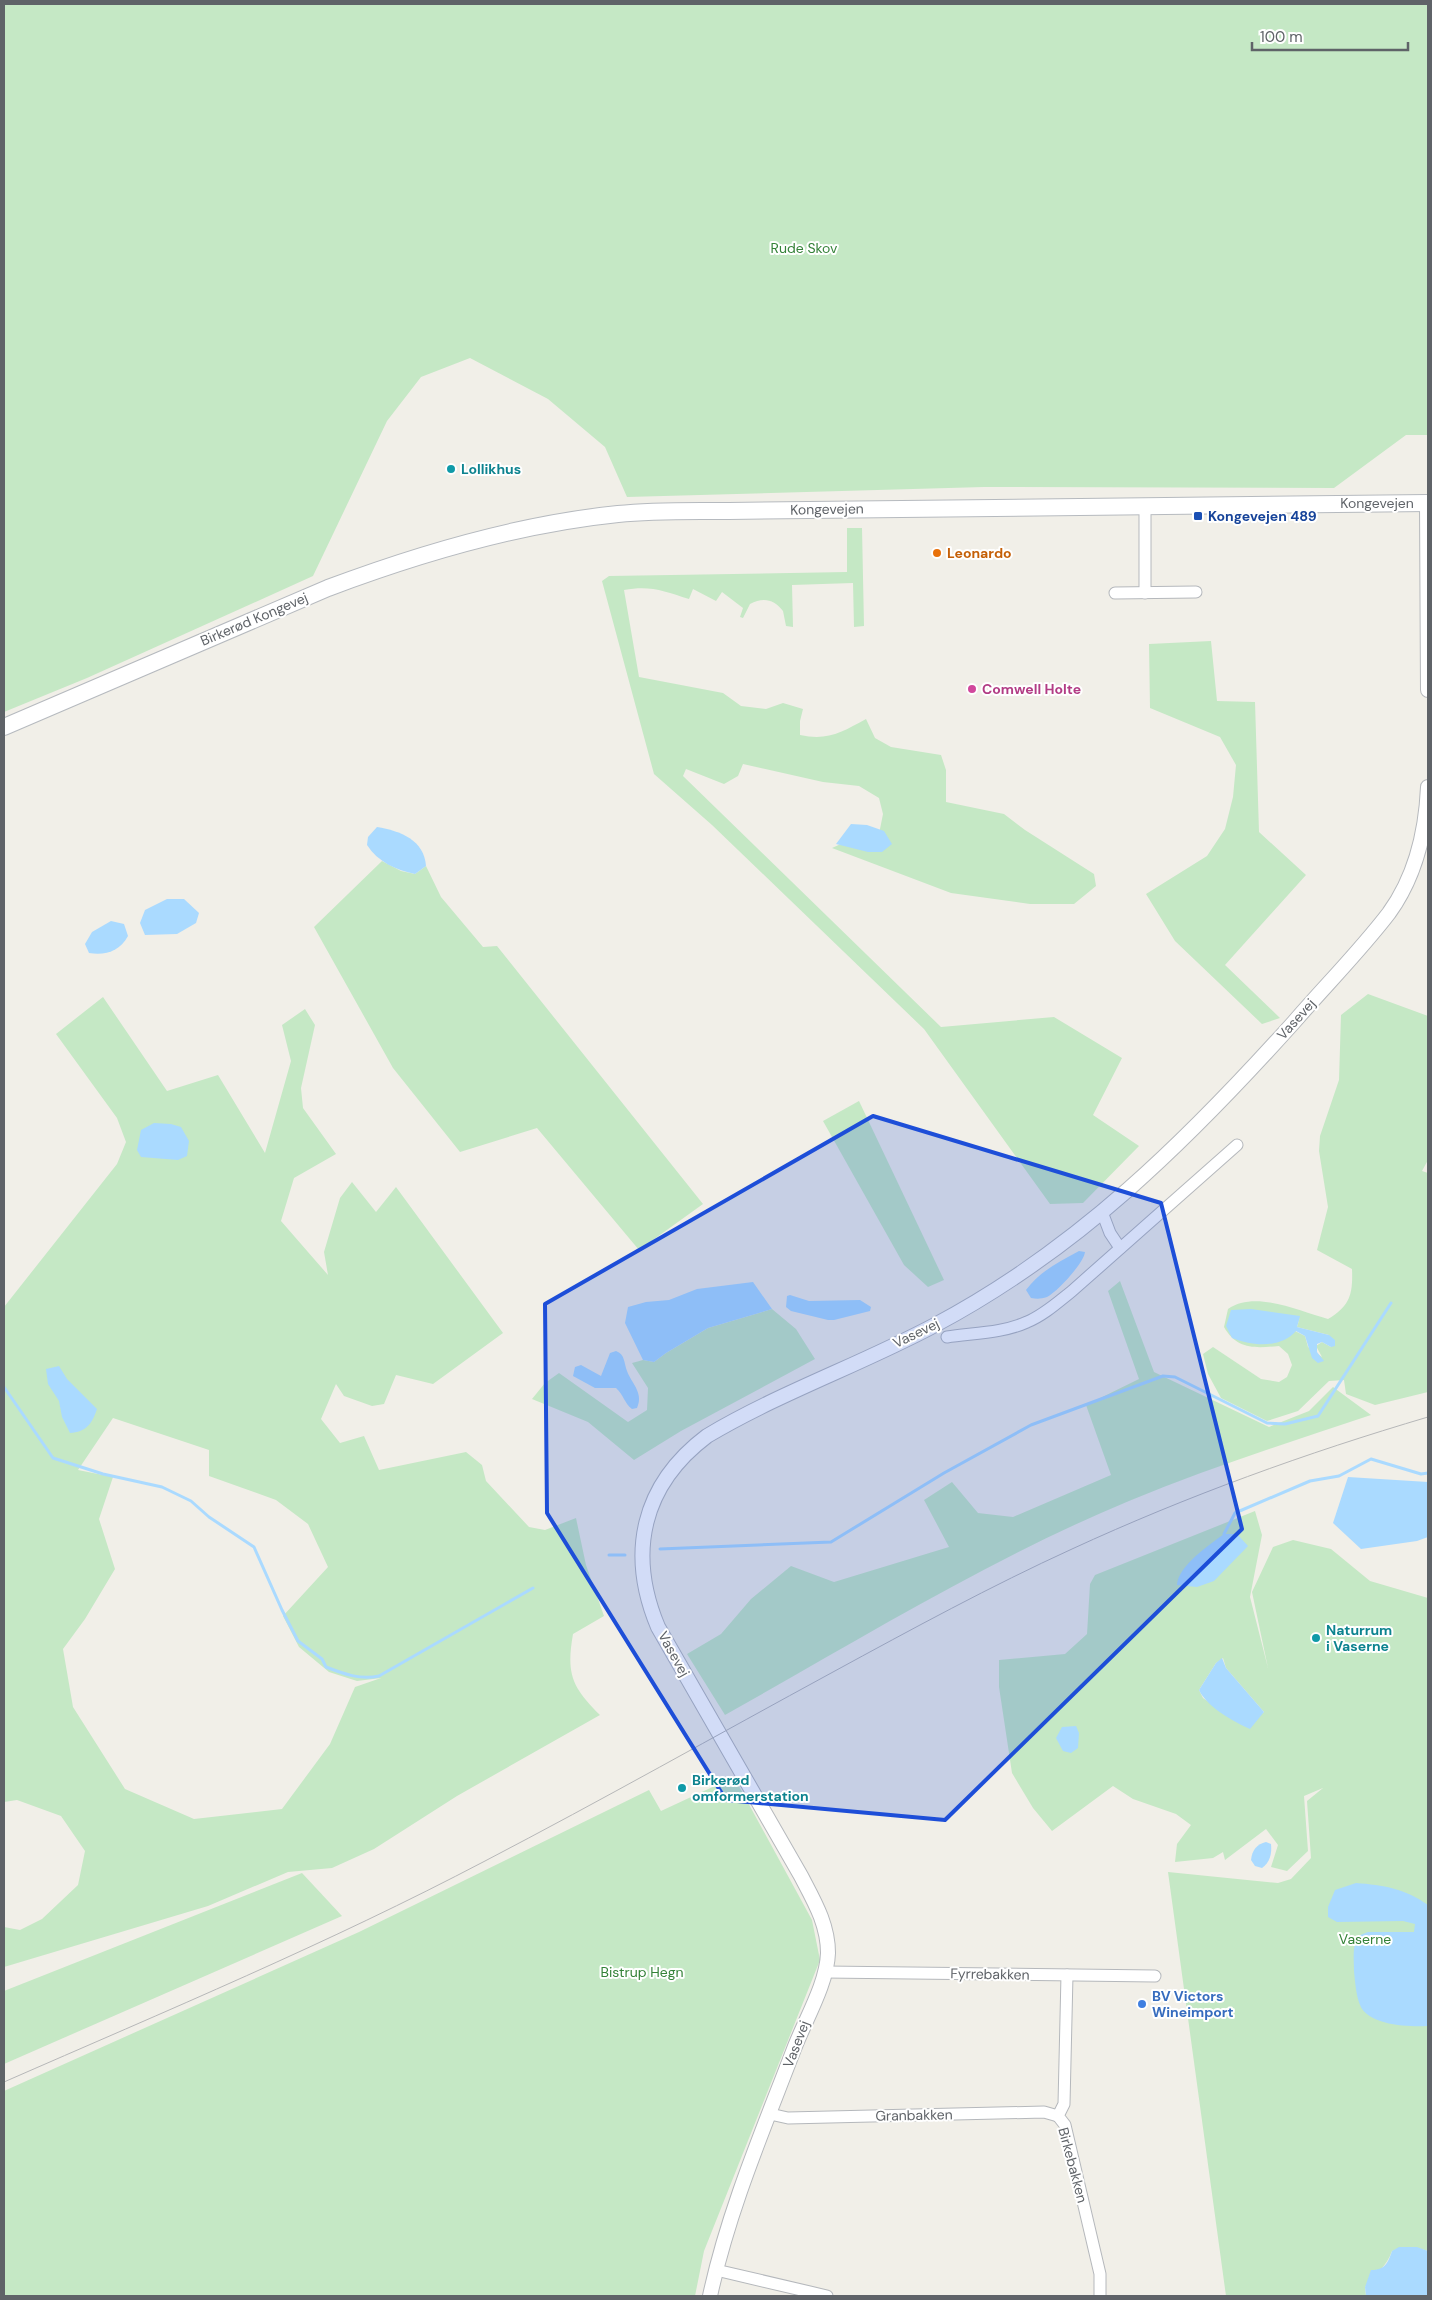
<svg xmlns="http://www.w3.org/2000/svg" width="1432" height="2300" font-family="'DM Sans',sans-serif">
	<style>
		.green { fill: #c5e8c5; fill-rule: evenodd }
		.water { fill: #aadaff }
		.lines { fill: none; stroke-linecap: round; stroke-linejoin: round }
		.stream { stroke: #aadaff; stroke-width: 3 }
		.minor-casing { stroke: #b5b8bc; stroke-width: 13 }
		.tertiary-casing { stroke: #b5b8bc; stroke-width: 16 }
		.secondary-casing { stroke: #b6babf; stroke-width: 18 }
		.minor { stroke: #fff; stroke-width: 11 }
		.tertiary { stroke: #fff; stroke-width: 14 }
		.secondary { stroke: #fff; stroke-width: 16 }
		.tram { stroke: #b6b7b8; stroke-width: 1 }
		.marked { fill: #1d4ed8; fill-opacity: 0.2; stroke: #1d4ed8; stroke-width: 4; stroke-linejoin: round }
		.culture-dot { fill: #0f9aa8; stroke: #fff; stroke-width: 2 }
		.transit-dot { fill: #1a4fb4; stroke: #fff; stroke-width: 2 }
		.food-dot { fill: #e8710a; stroke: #fff; stroke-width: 2 }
		.hotel-dot { fill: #d1479c; stroke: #fff; stroke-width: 2 }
		.shop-dot { fill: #3f7fe0; stroke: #fff; stroke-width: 2 }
		.labels { text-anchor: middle; stroke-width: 4; stroke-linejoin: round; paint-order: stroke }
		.park-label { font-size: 14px; fill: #348238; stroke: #fff }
		.culture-label { font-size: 14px; font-weight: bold; fill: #0d838f; stroke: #fff; text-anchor: start }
		.street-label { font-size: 14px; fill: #5f6368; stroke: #fff }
		.transit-label { font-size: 14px; font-weight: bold; fill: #164399; stroke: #fff; text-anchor: start }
		.food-label { font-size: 14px; font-weight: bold; fill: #c56008; stroke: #fff; text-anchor: start }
		.hotel-label { font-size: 14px; font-weight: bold; fill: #b23c85; stroke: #fff; text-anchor: start }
		.shop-label { font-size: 14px; font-weight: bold; fill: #366cbe; stroke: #fff; text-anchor: start }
	</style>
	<rect width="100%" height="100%" fill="#f1efe8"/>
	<!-- green -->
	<g class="green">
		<polygon points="4,4 1428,4 1428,435 1406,435 1334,488 984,487 627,497 605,447 548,399 470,358 421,377 387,421 313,576 87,678 4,712"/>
		<path d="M847 528H862L864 626 854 627 853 583 792 585 793 627 786 626 783 611C774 599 763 597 750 604L743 618 740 617 743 608 722 592 716 601 693 589 689 599C664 591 650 585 624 590L639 677 723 693 741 706 766 709 783 703 803 709 800 721V735C828 741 842 732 866 719L875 738 891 747 941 755 946 770V802L1004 814 1025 830 1094 874 1096 886 1074 904H1030L951 893 832 848 843 843 877 844 883 814 879 798 859 786 823 782 743 764 738 776 724 784 686 769 683 776 941 1027 1054 1017 1122 1058 1093 1115 1139 1146 1083 1203 1050 1204 924 1029 712 825 654 774 602 581 609 576 847 572Z"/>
		<polygon points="1211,641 1217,701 1255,702 1259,832 1306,875 1225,965 1280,1018 1262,1024 1175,941 1146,894 1207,856 1225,829 1233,797 1236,765 1220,737 1150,708 1149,644"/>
		<polygon points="382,861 401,871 415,874 426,866 441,897 483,947 497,946 703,1204 639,1250 537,1128 460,1152 393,1068 314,927"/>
		<path d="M1368 994 1428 1016V1160L1422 1171 1428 1173V1392L1375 1405 1346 1394 1344 1380 1329 1381 1298 1411 1267 1421 1221 1398 1208 1374 1203 1354 1213 1347 1261 1379 1279 1382 1287 1377 1292 1365 1288 1354 1279 1346C1255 1348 1237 1350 1224 1327L1228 1309C1255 1290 1299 1311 1328 1319 1350 1306 1353 1294 1352 1269L1317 1250 1328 1207 1319 1151 1320 1136 1339 1080 1341 1015ZM1300 1317 1297 1327 1329 1335 1331 1347 1322 1342 1316 1346 1322 1357 1308 1347 1305 1336 1295 1331Z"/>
		<path d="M103 997 167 1091 218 1075 265 1153 291 1061 282 1025 305 1009 315 1025 301 1088 303 1108 336 1154 294 1178 281 1221 328 1275 324 1252 340 1198 352 1182 376 1212 396 1187 503 1333 433 1384 396 1375 384 1404 372 1406 344 1396 336 1384 321 1419 340 1443 364 1436 379 1470 466 1452 482 1465 486 1481 529 1527 545 1530 576 1518 586 1565 604 1616 573 1634C566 1674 572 1687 600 1715L457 1796 374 1849 332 1868 288 1872 208 1906 4 1967V1927L20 1930 42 1919 78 1885 85 1851 61 1816 17 1800 4 1802V1307L117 1164 126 1142 117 1118 56 1034ZM113 1418 209 1450V1476L276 1500 308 1524 328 1567 283 1616 299 1647 329 1672 357 1681 381 1678 355 1687 330 1744 282 1809 194 1819 125 1789 73 1707 63 1649 85 1619 115 1569 99 1519 113 1477 78 1470Z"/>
		<polygon points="859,1101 944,1280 928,1287 904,1265 823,1121"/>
		<path d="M1120 1281 1154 1372 1269 1427 1309 1411 1333 1387 1371 1415C1290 1442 1208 1468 1129 1501 989 1559 857 1641 725 1715L687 1654 721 1634 751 1599 791 1566 834 1582 949 1547 924 1500 952 1482 978 1513 1013 1517 1111 1475 1086 1405 1139 1379 1108 1291Z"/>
		<polygon points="772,1309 796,1329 815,1359 681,1431 634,1460 588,1422 532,1399 545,1383 559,1373 628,1422 647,1410 648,1388 632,1363 643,1360 654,1362 666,1353 708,1328"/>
		<path d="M1255 1511 1262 1535 1250 1597 1268 1668 1252 1592 1273 1547 1293 1540 1331 1549 1370 1581 1428 1598V2251C1416 2247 1404 2245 1392 2251 1387 2266 1375 2275 1365 2287L1366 2296H1226L1168 1872 1278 1883 1291 1879 1311 1858 1307 1801 1323 1788 1304 1796 1308 1851 1287 1871 1271 1867 1278 1845 1266 1829 1225 1860 1223 1852 1213 1858 1175 1862 1177 1844 1191 1825 1176 1814 1133 1799 1113 1786 1052 1831 1033 1808 1012 1773 999 1687V1660L1065 1654 1087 1634 1090 1584 1095 1575ZM1223 1658 1226 1668 1264 1712 1244 1726 1203 1698 1199 1690 1216 1663Z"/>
		<polygon points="734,1777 812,1920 820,1960 704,2251 695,2296 4,2296 4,2091 359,1932 649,1790 661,1811"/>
		<polygon points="302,1873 342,1916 4,2064 4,1991"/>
	</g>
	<!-- water -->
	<g class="water">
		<polygon points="851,824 867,825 884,831 892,844 882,852 868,852 836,844"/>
		<path d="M377 827C401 831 424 840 426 866L415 874C396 870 378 862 367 845L368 837Z"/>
		<polygon points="167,899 184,899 199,913 196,923 177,934 145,935 140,923 145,910"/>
		<path d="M111 921 124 924 128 936C120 951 105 956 89 953L85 944 92 932Z"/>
		<polygon points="154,1123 171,1124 181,1127 189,1141 187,1156 178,1160 141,1157 137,1150 141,1130"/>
		<path d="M1079 1251 1085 1252C1084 1263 1057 1292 1047 1297 1041 1299 1037 1299 1031 1298L1026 1290C1040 1271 1059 1262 1079 1251Z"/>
		<polygon points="753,1282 772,1309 708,1328 666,1353 654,1362 643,1360 625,1323 628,1307 646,1302 669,1300 697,1289"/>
		<polygon points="790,1295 809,1301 860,1300 871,1307 870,1311 834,1320 828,1320 791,1311 786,1307 787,1296"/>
		<path d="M1251 1309 1300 1316 1297 1327 1329 1335 1335 1340V1346L1331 1347 1322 1342 1317 1344V1352L1324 1361 1318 1363 1312 1358 1305 1336 1296 1331C1280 1349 1252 1346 1232 1338L1226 1326 1231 1310Z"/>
		<path d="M616 1351C625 1354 624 1363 627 1371 632 1384 644 1393 637 1408L632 1409C624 1403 624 1395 616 1388H595L573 1376 575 1367 581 1365 601 1376 610 1353Z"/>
		<path d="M59 1366 67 1379 97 1409C92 1424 86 1432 70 1433L62 1417 59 1401 48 1384 46 1369Z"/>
		<polygon points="1348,1477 1428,1482 1428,1537 1417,1541 1361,1549 1333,1523"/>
		<path d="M1224 1534H1237L1248 1546 1214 1581 1197 1587 1177 1585C1178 1566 1209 1545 1224 1534Z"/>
		<path d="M1222 1658 1226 1668 1264 1712 1250 1729C1234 1722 1207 1707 1199 1690L1216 1663Z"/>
		<polygon points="1076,1726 1079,1733 1078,1748 1071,1753 1063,1751 1056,1738 1062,1727"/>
		<path d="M1266 1842 1271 1844C1272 1854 1270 1862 1262 1868L1255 1866 1251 1860C1252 1850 1257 1844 1266 1842Z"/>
		<path d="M1356 1883C1383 1885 1406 1889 1428 1905V2026C1411 2027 1368 2026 1360 2005 1356 1995 1355 1981 1354 1971 1354 1957 1352 1948 1358 1936L1368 1932H1414L1415 1924 1403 1921 1337 1922 1328 1917V1907L1335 1890Z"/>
		<path d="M1399 2247H1417L1428 2251V2296H1366L1365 2287 1371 2270C1385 2270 1388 2263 1392 2251Z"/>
	</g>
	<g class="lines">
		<!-- stream -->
		<g class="stream">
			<path d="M4 1387 53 1458 103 1474 162 1487 191 1501 209 1517 254 1547 282 1610 298 1641 322 1659 326 1667C344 1674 360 1680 379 1676L533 1588"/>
			<polyline points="1224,1534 1235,1513 1310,1481 1339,1476 1371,1459 1421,1474 1428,1473"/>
			<polyline points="660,1549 831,1542 944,1473 1031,1425 1163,1376 1175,1377 1267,1423 1285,1424 1318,1416 1391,1303"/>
			<polyline points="609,1555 625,1555"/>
		</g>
		<!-- minor casing -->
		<g class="minor-casing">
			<g id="minor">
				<polyline points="1115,593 1196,592"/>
				<polyline points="1145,593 1145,505"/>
				<polyline points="1102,1212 1110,1233 1120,1248"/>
				<path d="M947 1337C973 1333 1003 1333 1027 1322 1044 1315 1058 1302 1072 1291L1237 1145"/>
				<polyline points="825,1972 1155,1976"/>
				<polyline points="1067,1975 1064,2104 1058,2116 1065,2125 1100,2274 1100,2296"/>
				<polyline points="770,2114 788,2118 1044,2112 1058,2116"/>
				<polyline points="716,2270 827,2296"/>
			</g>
		</g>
		<!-- tertiary casing -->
		<g class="tertiary-casing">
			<g id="tertiary">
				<polyline points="1427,503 1428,690"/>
				<path d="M710 2296C728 2212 763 2130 794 2049 805 2020 827 1984 828 1953 828 1924 814 1901 801 1876L658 1627C627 1553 642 1485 707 1436 779 1393 860 1365 935 1325 1078 1249 1187 1141 1294 1022 1325 986 1360 951 1389 913 1415 877 1426 832 1428 787"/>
			</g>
		</g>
		<!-- secondary casing -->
		<g class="secondary-casing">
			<path id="secondary" d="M4 727 328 588C421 553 519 524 618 514 655 510 692 511 729 511L1428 503"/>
		</g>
		<!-- minor -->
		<use href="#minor" class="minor"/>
		<!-- tertiary -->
		<use href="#tertiary" class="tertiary"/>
		<!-- secondary -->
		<use href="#secondary" class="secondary"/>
		<!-- tram -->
		<path class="tram" d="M4 2082C166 2011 329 1943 485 1861 602 1800 717 1735 833 1672 912 1629 991 1586 1072 1549 1187 1496 1306 1453 1428 1417"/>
	</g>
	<!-- marked area -->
	<path class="marked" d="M873 1116 1161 1203 1242 1529 945 1820 726 1800 547 1513 545 1304Z"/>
	<!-- markers -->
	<g class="culture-dot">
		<circle cx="451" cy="469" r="5"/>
		<circle cx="1316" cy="1638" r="5"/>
		<circle cx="682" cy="1788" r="5"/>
	</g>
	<rect class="transit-dot" x="1193" y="511" width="10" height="10" rx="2.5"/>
	<circle class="food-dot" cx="937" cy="553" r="5"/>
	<circle class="hotel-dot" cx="972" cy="689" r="5"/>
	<circle class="shop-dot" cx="1142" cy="2004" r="5"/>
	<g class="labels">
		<!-- park labels -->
		<g class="park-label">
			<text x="804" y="253">Rude Skov</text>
			<text x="1365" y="1944">Vaserne</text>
			<text x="642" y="1977">Bistrup Hegn</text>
		</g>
		<!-- culture labels -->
		<g class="culture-label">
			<text x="461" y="474">Lollikhus</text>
			<text x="1326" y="1635">Naturrum<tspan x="1326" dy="16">i Vaserne</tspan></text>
			<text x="692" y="1785">Birkerød<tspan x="692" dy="16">omformerstation</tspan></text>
		</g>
		<!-- street labels -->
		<g class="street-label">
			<text x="1377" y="508">Kongevejen</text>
			<text transform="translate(827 509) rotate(-1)" y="5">Kongevejen</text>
			<text transform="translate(254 619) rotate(-23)" y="5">Birkerød Kongevej</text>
			<text transform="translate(1296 1019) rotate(-48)" y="5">Vasevej</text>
			<text transform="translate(916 1333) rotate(-26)" y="5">Vasevej</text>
			<text transform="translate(674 1654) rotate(61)" y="5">Vasevej</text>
			<text transform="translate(990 1974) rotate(1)" y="5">Fyrrebakken</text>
			<text transform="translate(796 2044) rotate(-69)" y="5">Vasevej</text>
			<text transform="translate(914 2115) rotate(-1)" y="5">Granbakken</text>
			<text transform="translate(1073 2165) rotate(75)" y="5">Birkebakken</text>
		</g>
		<!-- transit labels -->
		<g class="transit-label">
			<text x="1208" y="521">Kongevejen 489</text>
		</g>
		<!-- food labels -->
		<g class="food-label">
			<text x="947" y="558">Leonardo</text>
		</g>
		<!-- hotel labels -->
		<g class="hotel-label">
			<text x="982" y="694">Comwell Holte</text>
		</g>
		<!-- shop labels -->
		<g class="shop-label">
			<text x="1152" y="2001">BV Victors<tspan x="1152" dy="16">Wineimport</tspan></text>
		</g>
	</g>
	<!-- border -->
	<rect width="1432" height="2300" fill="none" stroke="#5f6368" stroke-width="10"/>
	<!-- scale -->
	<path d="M1252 42v8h156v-8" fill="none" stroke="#5f6368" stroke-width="2.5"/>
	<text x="1260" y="42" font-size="15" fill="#5f6368" stroke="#ffffff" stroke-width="4" paint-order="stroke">100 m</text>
</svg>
